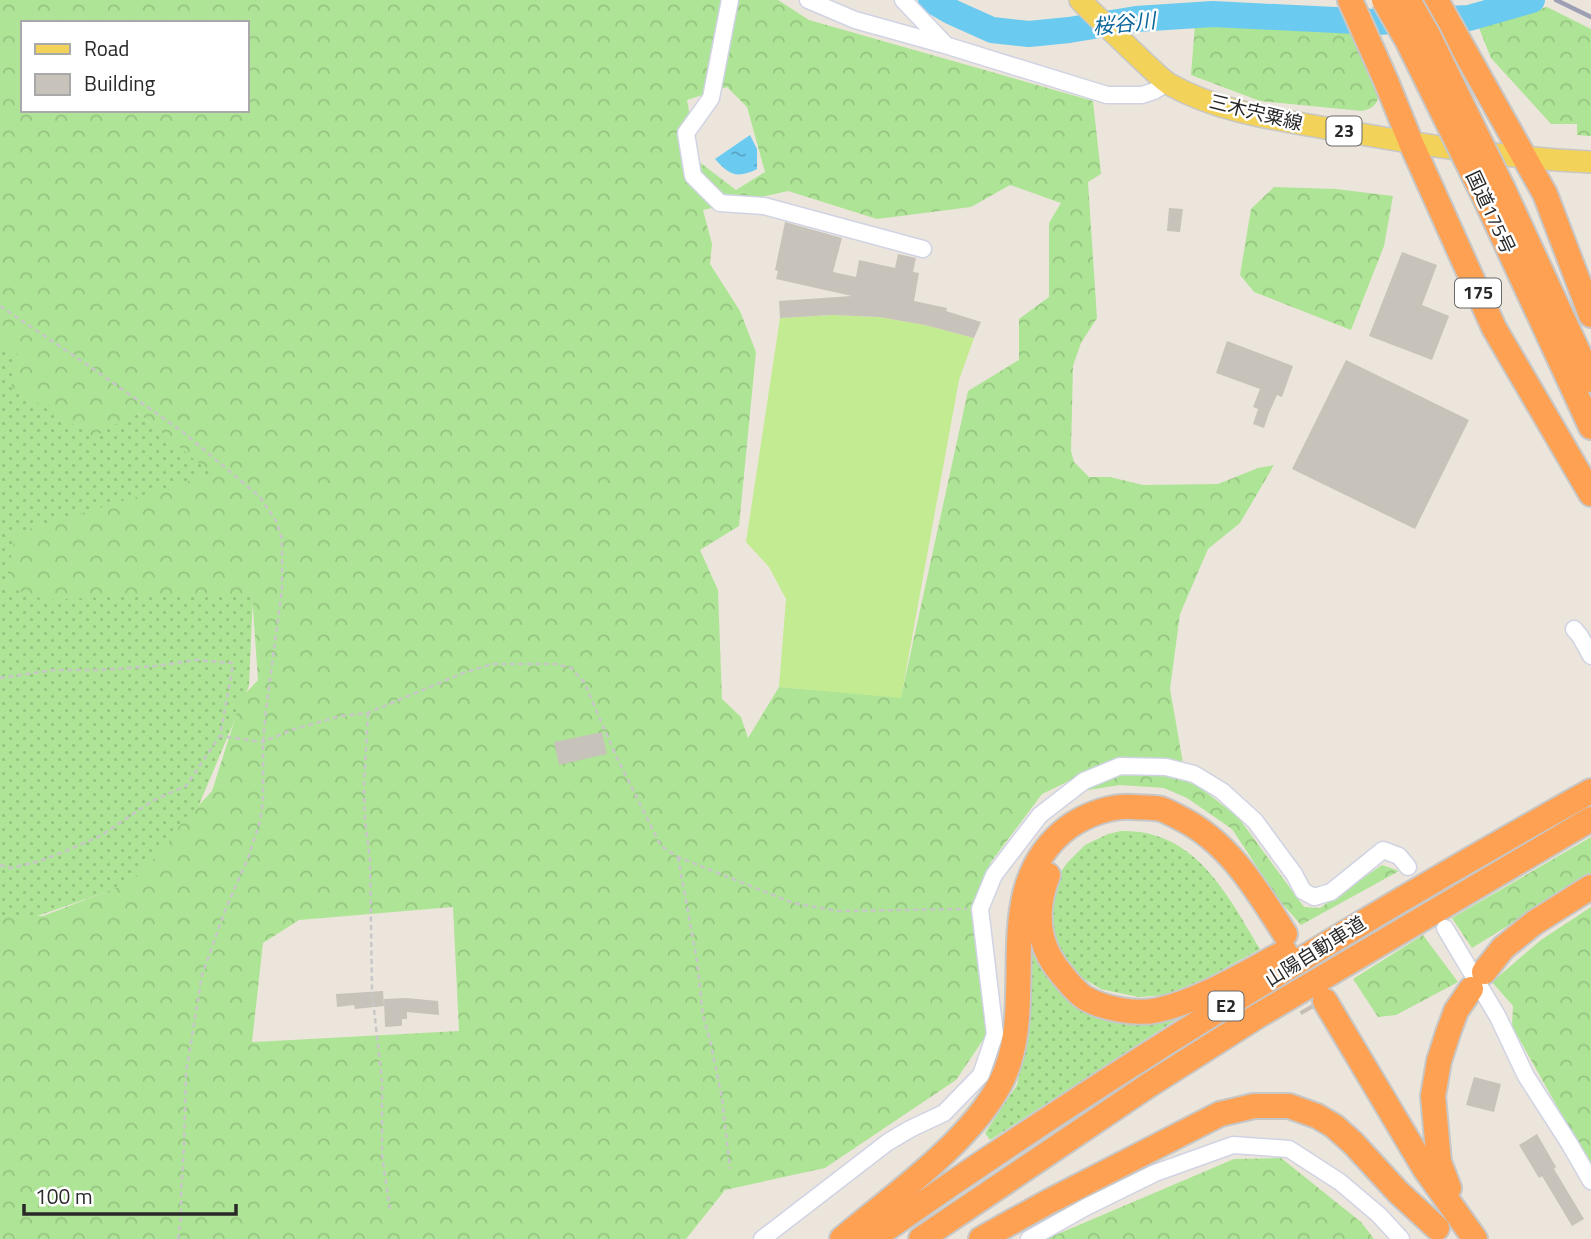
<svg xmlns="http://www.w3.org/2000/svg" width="1591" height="1239" font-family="'Titillium Web','Noto Sans JP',sans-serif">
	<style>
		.grass { fill: url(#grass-dots) }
		.forest { fill: url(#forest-crowns); fill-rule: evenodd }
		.pitch { fill: #c3eb91 }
		.water { fill: url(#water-ripples) }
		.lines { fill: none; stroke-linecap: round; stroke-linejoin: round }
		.river { stroke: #6bcaf0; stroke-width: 26 }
		.building { fill: #c7c2ba }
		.highway-tunnel { stroke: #c5bfb7; stroke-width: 24; stroke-dasharray: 24 12; stroke-linecap: butt }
		.minor-casing { stroke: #d0d3e3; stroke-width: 19 }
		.major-casing { stroke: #c7c7c7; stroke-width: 24 }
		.highway-casing { stroke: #c7c7c7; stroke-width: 28 }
		.path { stroke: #c7c7c7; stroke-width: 2.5; stroke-dasharray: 5 3.5; stroke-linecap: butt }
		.minor { stroke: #fff; stroke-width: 16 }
		.major { stroke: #f3d259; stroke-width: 21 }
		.highway { stroke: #ffa152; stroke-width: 24 }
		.rail { stroke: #9da0b4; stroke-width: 4.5 }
		.highway-bridge-casing { stroke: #c7c7c7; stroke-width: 28; stroke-linecap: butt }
		.highway-bridge { stroke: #ffa152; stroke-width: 24 }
		.labels { text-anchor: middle; stroke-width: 5; stroke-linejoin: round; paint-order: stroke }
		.shield { fill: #fff; stroke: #696969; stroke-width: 2 }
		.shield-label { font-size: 18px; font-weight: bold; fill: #292929 }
		.street-label { font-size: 19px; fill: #292929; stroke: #fff }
		.water-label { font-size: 21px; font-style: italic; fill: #0b669b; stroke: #fff }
	</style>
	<defs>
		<pattern id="grass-dots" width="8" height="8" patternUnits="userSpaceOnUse" patternTransform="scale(1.75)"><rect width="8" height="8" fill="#aee496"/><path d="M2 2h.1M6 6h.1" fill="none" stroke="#96c481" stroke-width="1.8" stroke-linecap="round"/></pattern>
		<pattern id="forest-crowns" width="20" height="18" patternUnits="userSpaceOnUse" patternTransform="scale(1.75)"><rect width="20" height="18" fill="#aee496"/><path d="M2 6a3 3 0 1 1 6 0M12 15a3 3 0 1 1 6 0" fill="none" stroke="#96c481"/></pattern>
		<pattern id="water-ripples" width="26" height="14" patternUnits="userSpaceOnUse" patternTransform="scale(1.75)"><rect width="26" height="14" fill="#6bcaf0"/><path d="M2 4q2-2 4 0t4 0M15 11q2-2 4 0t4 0" fill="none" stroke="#58a4c2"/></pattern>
	</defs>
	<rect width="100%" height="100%" fill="#ece5db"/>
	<!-- grass -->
	<g class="grass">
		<polygon points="0,302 226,484 253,595 249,686 172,869 0,929"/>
		<path d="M1121 831C1195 829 1227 894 1260 949L1209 977 1165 995 1139 997 1114 992 1101 989 1079 976 1063 957 1052 934 1050 909 1060 873 1067 863 1085 845 1108 834Z"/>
		<polygon points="1026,921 1087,1009 1194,1008 990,1140 985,1133 1017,1085 1028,1033"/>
	</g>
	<!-- forest -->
	<g class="forest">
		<path d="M0 0H778L809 20 1093 101 1101 174 1088 182 1097 318 1081 343 1073 366 1071 451 1074 462 1089 477H1110L1143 485 1218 484 1258 468 1274 465 1240 523 1208 549 1180 614 1170 689 1183 763 1119 757 1042 794 991 862 976 896 987 1034 956 1080 825 1168 725 1190 686 1239H0V916H43L129 883 165 848 176 830 212 791 242 697 258 680 252 595 164 594 46 600 5 586 16 533 212 474 137 412 94 437 11 387 19 356 0 340ZM23 23H247V110H23ZM727 87 747 107 765 172 736 190 698 161 687 100ZM1010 185 1061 203 1049 223V297L1019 319V360L968 391 901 697 779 687 748 738 741 717 722 699 718 590 700 550 739 526 756 352 740 311 710 264 712 244 703 210 788 191 877 219 971 207ZM453 907 459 1031 252 1042 263 943 299 920Z"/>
		<polygon points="1547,7 1591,29 1591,136 1577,135 1577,124 1551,124 1491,58 1477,23"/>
		<path d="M1261 22 1353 29C1359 42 1381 86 1378 98 1376 107 1369 109 1362 111L1260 101 1191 75 1195 24Z"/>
		<polygon points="1274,187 1336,189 1393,196 1384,246 1351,330 1254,292 1240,275 1251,209"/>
		<polygon points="1117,775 1169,775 1198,786 1238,817 1304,907 1320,908 1382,865 1399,871 1301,925 1279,900 1232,829 1187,798 1164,788 1120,785 1082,791"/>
		<polygon points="1591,837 1591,874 1472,948 1452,918"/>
		<polygon points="1591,907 1591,1167 1512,1026 1513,1006 1492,982 1541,940"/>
		<polygon points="1423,935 1458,982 1396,1015 1378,1017 1353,979"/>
		<polygon points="1281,1158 1361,1222 1374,1239 1046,1239 1234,1159"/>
	</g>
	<!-- pitch -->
	<polygon class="pitch" points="832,315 879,317 925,325 974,338 959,380 901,698 779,687 786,599 769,567 746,542 780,318"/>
	<!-- water -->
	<path class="water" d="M750 135 757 149V169C737 179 729 175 715 159Z"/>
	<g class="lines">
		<!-- river -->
		<polyline class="river" points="931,0 952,12 992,30 1029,34 1069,30 1136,19 1213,14 1376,22 1469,18 1532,0"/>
	</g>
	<!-- building -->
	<g class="building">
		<polygon points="1169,208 1183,209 1180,232 1167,231"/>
		<polygon points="785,222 842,238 833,272 856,277 859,260 895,268 898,254 916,258 913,272 919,273 914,301 947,308 946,311 981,322 974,338 925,325 879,317 832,315 780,318 779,301 852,296 776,279 778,271 775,270"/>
		<polygon points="1402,252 1437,265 1422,305 1449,316 1432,360 1369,336"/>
		<polygon points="1227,341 1293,366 1282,397 1277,395 1269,413 1264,428 1253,424 1258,409 1253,407 1260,389 1216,373"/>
		<polygon points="1346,360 1469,420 1415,529 1292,469"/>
		<polygon points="602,732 607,754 559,765 554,742"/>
		<polygon points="383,991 384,1006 355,1009 354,1005 337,1007 336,994"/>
		<polygon points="406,998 438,1001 439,1015 407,1012 407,1019 402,1019 402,1025 400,1026 385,1027 384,999"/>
		<polygon points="1474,1077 1501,1084 1494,1112 1466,1105"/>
		<polygon points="1537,1134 1556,1167 1554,1169 1584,1219 1572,1226 1542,1176 1539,1178 1519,1145"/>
	</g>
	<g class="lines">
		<!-- highway-tunnel -->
		<polyline class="highway-tunnel" points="1274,943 1312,1009"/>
		<!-- minor casing -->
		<g class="minor-casing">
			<g id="minor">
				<polyline points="730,0 711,98 686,133 693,176 720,203 764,206 923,249"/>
				<polyline points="808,0 855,20 945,45 1107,95 1142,95 1154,91 1167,83"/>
				<polyline points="903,0 944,43"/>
				<polyline points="1574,629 1580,636 1591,656"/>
				<polyline points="1445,928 1498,1017 1526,1076 1569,1143 1591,1181"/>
				<polyline points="762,1239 888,1142 910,1129 944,1113 981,1075 995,1034 980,909 994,875 1040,815 1084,781 1120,766 1166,767 1194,774 1222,791 1255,821 1294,874 1303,891 1314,897 1331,892 1383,850 1399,856 1408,867"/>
				<polyline points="1029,1239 1086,1207 1155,1173 1233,1145 1289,1149 1340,1182 1379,1215 1401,1239"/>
			</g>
		</g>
		<!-- major casing -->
		<g class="major-casing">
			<path id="major" d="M1080 0C1101 21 1123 42 1145 63 1153 70 1160 78 1169 84 1220 113 1281 120 1338 130 1422 145 1506 158 1591 162"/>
		</g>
		<!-- highway casing -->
		<g class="highway-casing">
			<g id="highway">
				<polyline points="1350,0 1386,81 1411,143 1494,328 1591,494"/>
				<polyline points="1436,0 1545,194 1591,315"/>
				<polyline points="1503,189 1591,380"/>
				<polyline points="1485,198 1591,427"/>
				<path d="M1048 875C1036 906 1036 939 1056 967 1064 977 1074 991 1085 998 1104 1009 1137 1015 1158 1010 1200 1001 1247 972 1285 952"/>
				<polyline points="1484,972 1503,948 1534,923 1591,887"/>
				<polyline points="1325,1001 1425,1169 1475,1239"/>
				<polyline points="1449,1188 1439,1162 1433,1096 1439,1061 1448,1033 1456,1011 1471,989"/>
				<path d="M842 1239C893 1196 969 1143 1000 1084 1043 1003 984 888 1070 826 1088 814 1112 805 1134 807 1143 808 1152 807 1161 809 1167 811 1174 815 1180 818 1229 842 1257 890 1285 934"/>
				<path d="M872 1239C1103 1076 1344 929 1591 791"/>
				<polyline points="921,1239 1149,1085 1256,1017 1591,819"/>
				<polyline points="981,1239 1048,1202 1220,1114 1254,1106 1289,1106 1317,1116 1334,1126 1353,1143 1398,1192 1437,1228"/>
			</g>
		</g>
		<!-- path -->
		<g class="path">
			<polyline points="0,306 89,366 183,432 260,497 276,521 282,539 282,589 266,710 263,742 263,801 260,822 248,858 226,908 202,975 186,1073 184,1145 181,1193 181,1218 178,1239"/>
			<polyline points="0,678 54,670 99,670 156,666 195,660 232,663 233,665 220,736 263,742 291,730 341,716 368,713 463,673 493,664 555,664 571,668 584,682 617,758 661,846 678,857 793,903 838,911 967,909"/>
			<polyline points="368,713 364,785 365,820 370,860 372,991 382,1081 382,1156 390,1209"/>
			<polyline points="678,857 697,961 703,1016 710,1040 722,1098 730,1169"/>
			<polyline points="0,865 11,868 40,861 66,851 102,835 152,801 186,786 219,737"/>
		</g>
		<!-- minor -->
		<use href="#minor" class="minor"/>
		<!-- major -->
		<use href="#major" class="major"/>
		<!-- highway -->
		<use href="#highway" class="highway"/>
		<!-- rail -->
		<polyline class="rail" points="1556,0 1591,17"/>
		<!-- highway-bridge casing -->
		<g class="highway-bridge-casing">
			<g id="highway-bridge">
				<polyline points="1384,0 1407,40 1485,198"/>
				<polyline points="1408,0 1428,35 1503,189"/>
			</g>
		</g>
		<!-- highway-bridge -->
		<use href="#highway-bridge" class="highway-bridge"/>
	</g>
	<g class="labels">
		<!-- shield labels -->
		<g class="shield">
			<rect x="1326.5" y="116.5" width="35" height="29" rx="5"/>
			<rect x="1455" y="278.5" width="46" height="29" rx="5"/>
			<rect x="1208.5" y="991.5" width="35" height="29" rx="5"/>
		</g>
		<g class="shield-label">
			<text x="1344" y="137">23</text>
			<text x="1478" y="299">175</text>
			<text x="1226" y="1012">E2</text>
		</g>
		<!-- street labels -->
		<g class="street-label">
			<text transform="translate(1256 112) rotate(14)" y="7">三木宍粟線</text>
			<text transform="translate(1491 212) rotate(65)" y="7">国道175号</text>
			<text transform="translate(1315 951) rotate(-32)" y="7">山陽自動車道</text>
		</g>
		<!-- water labels -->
		<g class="water-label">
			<text transform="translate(1124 24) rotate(-6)" y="7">桜谷川</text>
		</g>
	</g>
	<!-- legend -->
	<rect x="21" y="21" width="228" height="91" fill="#ffffff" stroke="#a9a9a9" stroke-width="2"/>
	<rect x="35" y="44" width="35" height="10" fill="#f3d259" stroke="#a9a9a9" stroke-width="2"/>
	<text x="84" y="56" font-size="21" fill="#292929">Road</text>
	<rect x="35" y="74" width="35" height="21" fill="#c7c2ba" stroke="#a9a9a9" stroke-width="2"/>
	<text x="84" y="91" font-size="21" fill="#292929">Building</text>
	<!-- scale -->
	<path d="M24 1204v10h212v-10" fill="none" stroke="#292929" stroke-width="3.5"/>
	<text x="35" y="1204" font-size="21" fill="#292929" stroke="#ffffff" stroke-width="5" paint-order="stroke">100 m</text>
</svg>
